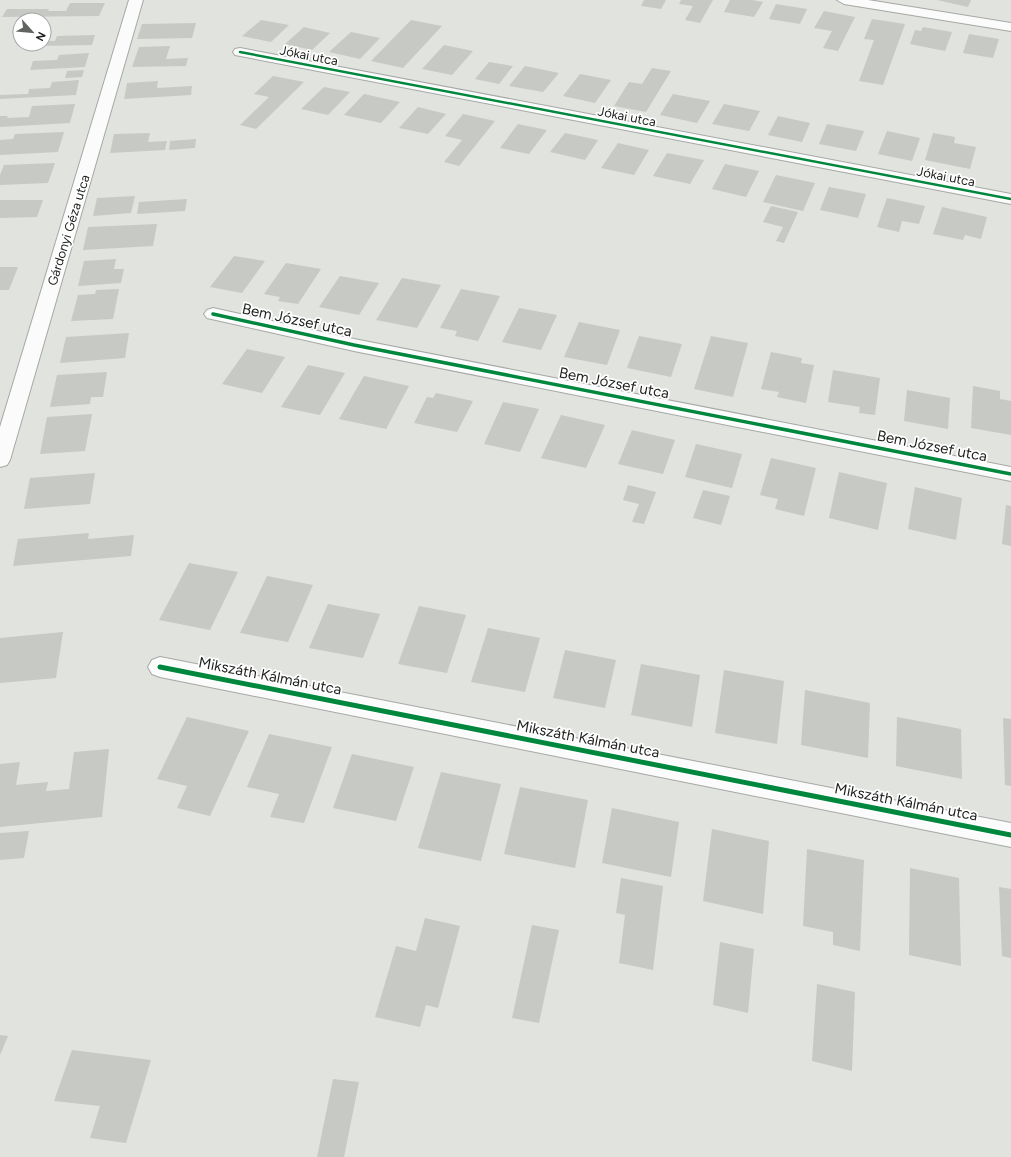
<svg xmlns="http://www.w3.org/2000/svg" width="1011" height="1157" font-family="Figtree,sans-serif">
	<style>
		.building { fill: #c7c9c4 }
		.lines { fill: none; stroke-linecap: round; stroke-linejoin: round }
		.minor-casing { stroke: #a6a8a5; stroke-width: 2 }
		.minor { fill: #fafbfa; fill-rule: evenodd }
		.cycleway-far2-casing { stroke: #fff; stroke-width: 4 }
		.cycleway-far1-casing { stroke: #fff; stroke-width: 6 }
		.cycleway-casing { stroke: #fff; stroke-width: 8 }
		.cycleway-far2 { stroke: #00873e; stroke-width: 2.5 }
		.cycleway-far1 { stroke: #00873e; stroke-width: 3.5 }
		.cycleway { stroke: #00873e; stroke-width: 5 }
		.labels { text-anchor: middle; stroke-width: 3.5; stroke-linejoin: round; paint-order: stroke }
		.far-street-label { font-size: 13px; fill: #1e201d; stroke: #fff }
		.street-label { font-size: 15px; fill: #1e201d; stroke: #fff }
	</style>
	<rect width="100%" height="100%" fill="#e0e3de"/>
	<!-- building -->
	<g class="building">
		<polygon points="644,0 666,0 661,9 641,6"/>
		<polygon points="681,0 713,0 700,23 685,20 693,6 679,4"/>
		<polygon points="730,0 752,0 763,2 754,17 724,12"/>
		<polygon points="937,0 971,0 968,7"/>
		<polygon points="70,3 105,3 99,16 2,17 7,9 49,9 48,11 66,11"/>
		<polygon points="776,4 807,9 800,24 769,19"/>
		<polygon points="824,11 855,17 838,51 823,48 832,31 814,28"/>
		<polygon points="872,19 905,24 883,85 859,81 874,40 864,39"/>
		<polygon points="261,20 289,25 271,42 242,36"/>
		<polygon points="411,20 442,26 403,68 371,61"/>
		<polygon points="196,23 192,38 137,39 142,24"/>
		<polygon points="304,27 330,33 312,50 285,44"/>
		<polygon points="923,27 952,32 945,51 910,44 915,30 921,31"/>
		<polygon points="351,32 380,38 360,59 329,52"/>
		<polygon points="969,34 999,39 993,58 963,53"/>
		<polygon points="95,35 92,45 38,46 39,44 44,44 44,41 55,41 57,36"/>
		<polygon points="444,45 473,51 452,75 422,69"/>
		<polygon points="170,46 166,59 188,58 186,66 132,67 139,47"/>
		<polygon points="89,53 85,67 30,70 33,61 57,60 59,55"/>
		<polygon points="489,62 513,66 499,84 475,79"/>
		<polygon points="525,66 559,73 543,92 509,86"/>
		<polygon points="652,68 671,71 646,112 614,106 629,82 642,84"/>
		<polygon points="84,70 82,77 65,78 67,71"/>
		<polygon points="580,74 611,80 595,103 563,96"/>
		<polygon points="273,76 304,82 256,129 240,125 269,97 254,94"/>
		<polygon points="79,80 76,95 0,99 0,95 28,94 29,89 50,88 52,82"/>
		<polygon points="158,81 157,88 192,86 191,95 124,99 127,83"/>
		<polygon points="324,87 350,92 328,115 301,109"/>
		<polygon points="364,94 400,102 381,123 344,115"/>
		<polygon points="673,94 710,101 697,123 660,115"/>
		<polygon points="75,104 70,123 0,127 0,116 8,116 7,118 29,117 32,106"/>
		<polygon points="724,104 760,111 749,131 712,124"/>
		<polygon points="418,107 446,114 428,134 399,128"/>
		<polygon points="463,114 495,121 459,166 444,162 462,140 445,136"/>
		<polygon points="778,116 810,123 802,142 768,135"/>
		<polygon points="518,124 547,130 529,154 500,148"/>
		<polygon points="827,124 864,131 856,151 819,144"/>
		<polygon points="887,131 920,138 912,161 878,154"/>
		<polygon points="64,132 58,152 0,155 0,140 13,139 15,134"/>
		<polygon points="150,133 148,142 167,141 165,150 110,153 114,134"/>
		<polygon points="565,133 598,140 585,160 550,152"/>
		<polygon points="933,133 955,137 954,143 976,147 970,169 925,160"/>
		<polygon points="196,139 195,148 169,150 170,141"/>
		<polygon points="618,143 649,150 634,175 601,168"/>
		<polygon points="667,153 704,160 690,184 653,176"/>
		<polygon points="55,163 48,183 0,185 0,175 4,165"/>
		<polygon points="725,164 759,171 746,197 712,189"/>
		<polygon points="776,175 815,183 803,211 763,202"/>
		<polygon points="829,187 866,194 858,218 820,210"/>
		<polygon points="135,196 131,213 93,216 97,198"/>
		<polygon points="887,198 925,206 919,224 902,221 899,232 877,227"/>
		<polygon points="187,199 185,211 137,214 139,202"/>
		<polygon points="0,200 43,200 37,217 0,218"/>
		<polygon points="771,206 798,212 784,243 776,241 783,227 763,222"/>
		<polygon points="942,207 987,217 981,239 965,235 963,240 933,234"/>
		<polygon points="157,224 153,246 83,250 88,227"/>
		<polygon points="234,256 265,261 242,293 210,287"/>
		<polygon points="116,259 114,269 124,269 121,283 78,286 84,261"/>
		<polygon points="286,263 321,269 298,304 278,301 280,297 264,294"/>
		<polygon points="0,267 18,267 9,290 0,290"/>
		<polygon points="340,276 379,283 359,315 319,307"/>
		<polygon points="402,278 441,285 417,328 376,320"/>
		<polygon points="119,289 113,319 71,321 78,295 95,294 96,290"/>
		<polygon points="461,289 500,296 478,341 455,336 457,331 440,328"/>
		<polygon points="519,308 557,315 541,350 502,342"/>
		<polygon points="579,322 620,330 607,365 564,357"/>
		<polygon points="129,333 125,358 60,363 66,337"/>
		<polygon points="639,336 682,344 671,377 627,368"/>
		<polygon points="711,336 748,343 733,397 694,389"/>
		<polygon points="247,349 285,357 262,393 222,384"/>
		<polygon points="771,352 802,358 801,363 814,365 806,403 777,397 779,392 761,389"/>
		<polygon points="308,365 345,373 320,415 281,407"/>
		<polygon points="833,370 880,378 875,415 859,413 860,407 828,402"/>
		<polygon points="107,372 103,397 91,397 90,404 50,407 57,375"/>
		<polygon points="364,376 409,386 386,429 339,419"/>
		<polygon points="973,386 1000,391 1000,399 1011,401 1011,435 971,428"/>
		<polygon points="907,390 950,398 948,429 904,421"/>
		<polygon points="436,393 473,401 457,432 414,423 427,397 433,398"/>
		<polygon points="503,402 539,409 520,452 484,444"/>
		<polygon points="92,414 85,451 40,454 47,417"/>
		<polygon points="561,415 605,425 586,468 541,458"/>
		<polygon points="632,430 675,440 663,474 618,464"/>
		<polygon points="696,444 742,454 732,488 685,477"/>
		<polygon points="771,458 816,468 804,516 775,509 778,499 760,495"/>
		<polygon points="839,472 887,483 878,530 829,518"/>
		<polygon points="95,473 90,504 24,509 30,478"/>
		<polygon points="628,485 656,492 644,524 632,522 639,504 623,500"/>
		<polygon points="915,487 962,498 956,540 908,529"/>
		<polygon points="703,490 730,496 721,525 693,518"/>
		<polygon points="1006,505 1011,506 1011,546 1002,544"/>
		<polygon points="89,533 88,539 134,535 131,556 13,566 18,539"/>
		<polygon points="189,563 238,572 210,630 159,620"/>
		<polygon points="267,576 313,585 288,642 240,633"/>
		<polygon points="328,604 380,614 363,658 309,648"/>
		<polygon points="419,606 466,615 447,673 398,664"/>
		<polygon points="488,628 540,638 525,692 471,682"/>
		<polygon points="63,632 56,678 0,683 0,638"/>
		<polygon points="565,650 616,660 605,708 553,698"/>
		<polygon points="641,664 700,675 692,727 631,715"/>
		<polygon points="724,670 784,681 777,744 715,733"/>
		<polygon points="805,690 870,703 868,758 801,745"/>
		<polygon points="187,717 249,731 210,816 177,808 187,786 157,779"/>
		<polygon points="897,717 961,729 962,779 896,766"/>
		<polygon points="1003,718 1011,719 1011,786 1005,785"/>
		<polygon points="269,734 332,747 304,823 270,817 279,794 247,787"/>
		<polygon points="109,749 102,817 0,827 0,764 20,762 16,785 48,782 46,791 69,789 74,752"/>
		<polygon points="352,754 414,767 396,821 333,808"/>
		<polygon points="441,772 501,784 481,861 418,848"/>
		<polygon points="520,787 588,800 575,868 504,854"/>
		<polygon points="612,808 679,822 671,877 602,863"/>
		<polygon points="712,829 769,841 763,914 703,901"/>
		<polygon points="29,831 24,858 0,860 0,833"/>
		<polygon points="807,849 864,860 860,951 833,945 833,932 803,926"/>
		<polygon points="910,868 959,878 961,966 909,955"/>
		<polygon points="621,878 663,886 653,970 619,963 625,915 616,913"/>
		<polygon points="999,887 1011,889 1011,958 1002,956"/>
		<polygon points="425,918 460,926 438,1008 426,1005 420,1027 375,1017 396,946 416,951"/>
		<polygon points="532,925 559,930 539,1023 512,1018"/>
		<polygon points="720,942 754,949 748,1013 713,1005"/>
		<polygon points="817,984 855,992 852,1071 812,1061"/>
		<polygon points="0,1035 8,1036 0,1055"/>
		<polygon points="72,1050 151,1060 126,1143 90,1138 100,1106 54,1101"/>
		<polygon points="333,1079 359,1082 344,1157 317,1157"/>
	</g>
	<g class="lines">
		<!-- minor casing -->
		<g class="minor-casing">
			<g id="minor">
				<polygon points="129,0 143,0 10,460 7,465 0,467 0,427"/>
				<polygon points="837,0 868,0 1011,23 1011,31 844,4"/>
				<polygon points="240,48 1011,194 1011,204 235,55 233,52 235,49"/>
				<polygon points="213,308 354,339 1011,467 1011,481 354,351 207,318 204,314 207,310"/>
				<polygon points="160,657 1011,823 1011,847 160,677 152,674 148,667 152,660"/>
			</g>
		</g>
		<!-- minor -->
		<use href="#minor" class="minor"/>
		<!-- cycleway-far2 casing -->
		<g class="cycleway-far2-casing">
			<polyline id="cycleway-far2" points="240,52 1011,199"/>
		</g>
		<!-- cycleway-far1 casing -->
		<g class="cycleway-far1-casing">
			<polyline id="cycleway-far1" points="213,314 354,345 1011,474"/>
		</g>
		<!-- cycleway casing -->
		<g class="cycleway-casing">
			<polyline id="cycleway" points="160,667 1011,835"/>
		</g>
		<!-- cycleway-far2 -->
		<use href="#cycleway-far2" class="cycleway-far2"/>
		<!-- cycleway-far1 -->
		<use href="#cycleway-far1" class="cycleway-far1"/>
		<!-- cycleway -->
		<use href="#cycleway" class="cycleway"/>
	</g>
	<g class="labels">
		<!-- far-street labels -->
		<g class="far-street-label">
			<text transform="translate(309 55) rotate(11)" y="5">Jókai utca</text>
			<text transform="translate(627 116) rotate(11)" y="5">Jókai utca</text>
			<text transform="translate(946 176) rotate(11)" y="5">Jókai utca</text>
			<text transform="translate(68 230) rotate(-73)" y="5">Gárdonyi Géza utca</text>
		</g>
		<!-- street labels -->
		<g class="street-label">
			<text transform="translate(297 320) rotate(12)" y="5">Bem József utca</text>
			<text transform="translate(614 383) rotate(11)" y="5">Bem József utca</text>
			<text transform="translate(932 446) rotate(11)" y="5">Bem József utca</text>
			<text transform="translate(270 676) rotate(11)" y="5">Mikszáth Kálmán utca</text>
			<text transform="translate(588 739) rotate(11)" y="5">Mikszáth Kálmán utca</text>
			<text transform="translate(906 802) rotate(11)" y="5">Mikszáth Kálmán utca</text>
		</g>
	</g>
	<!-- north arrow -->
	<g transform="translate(32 32) rotate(117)"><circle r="19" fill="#ffffff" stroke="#a5a6a5"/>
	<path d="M0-3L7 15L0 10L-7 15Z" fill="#626461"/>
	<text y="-6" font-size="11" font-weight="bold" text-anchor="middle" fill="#1e201d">N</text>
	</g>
</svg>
